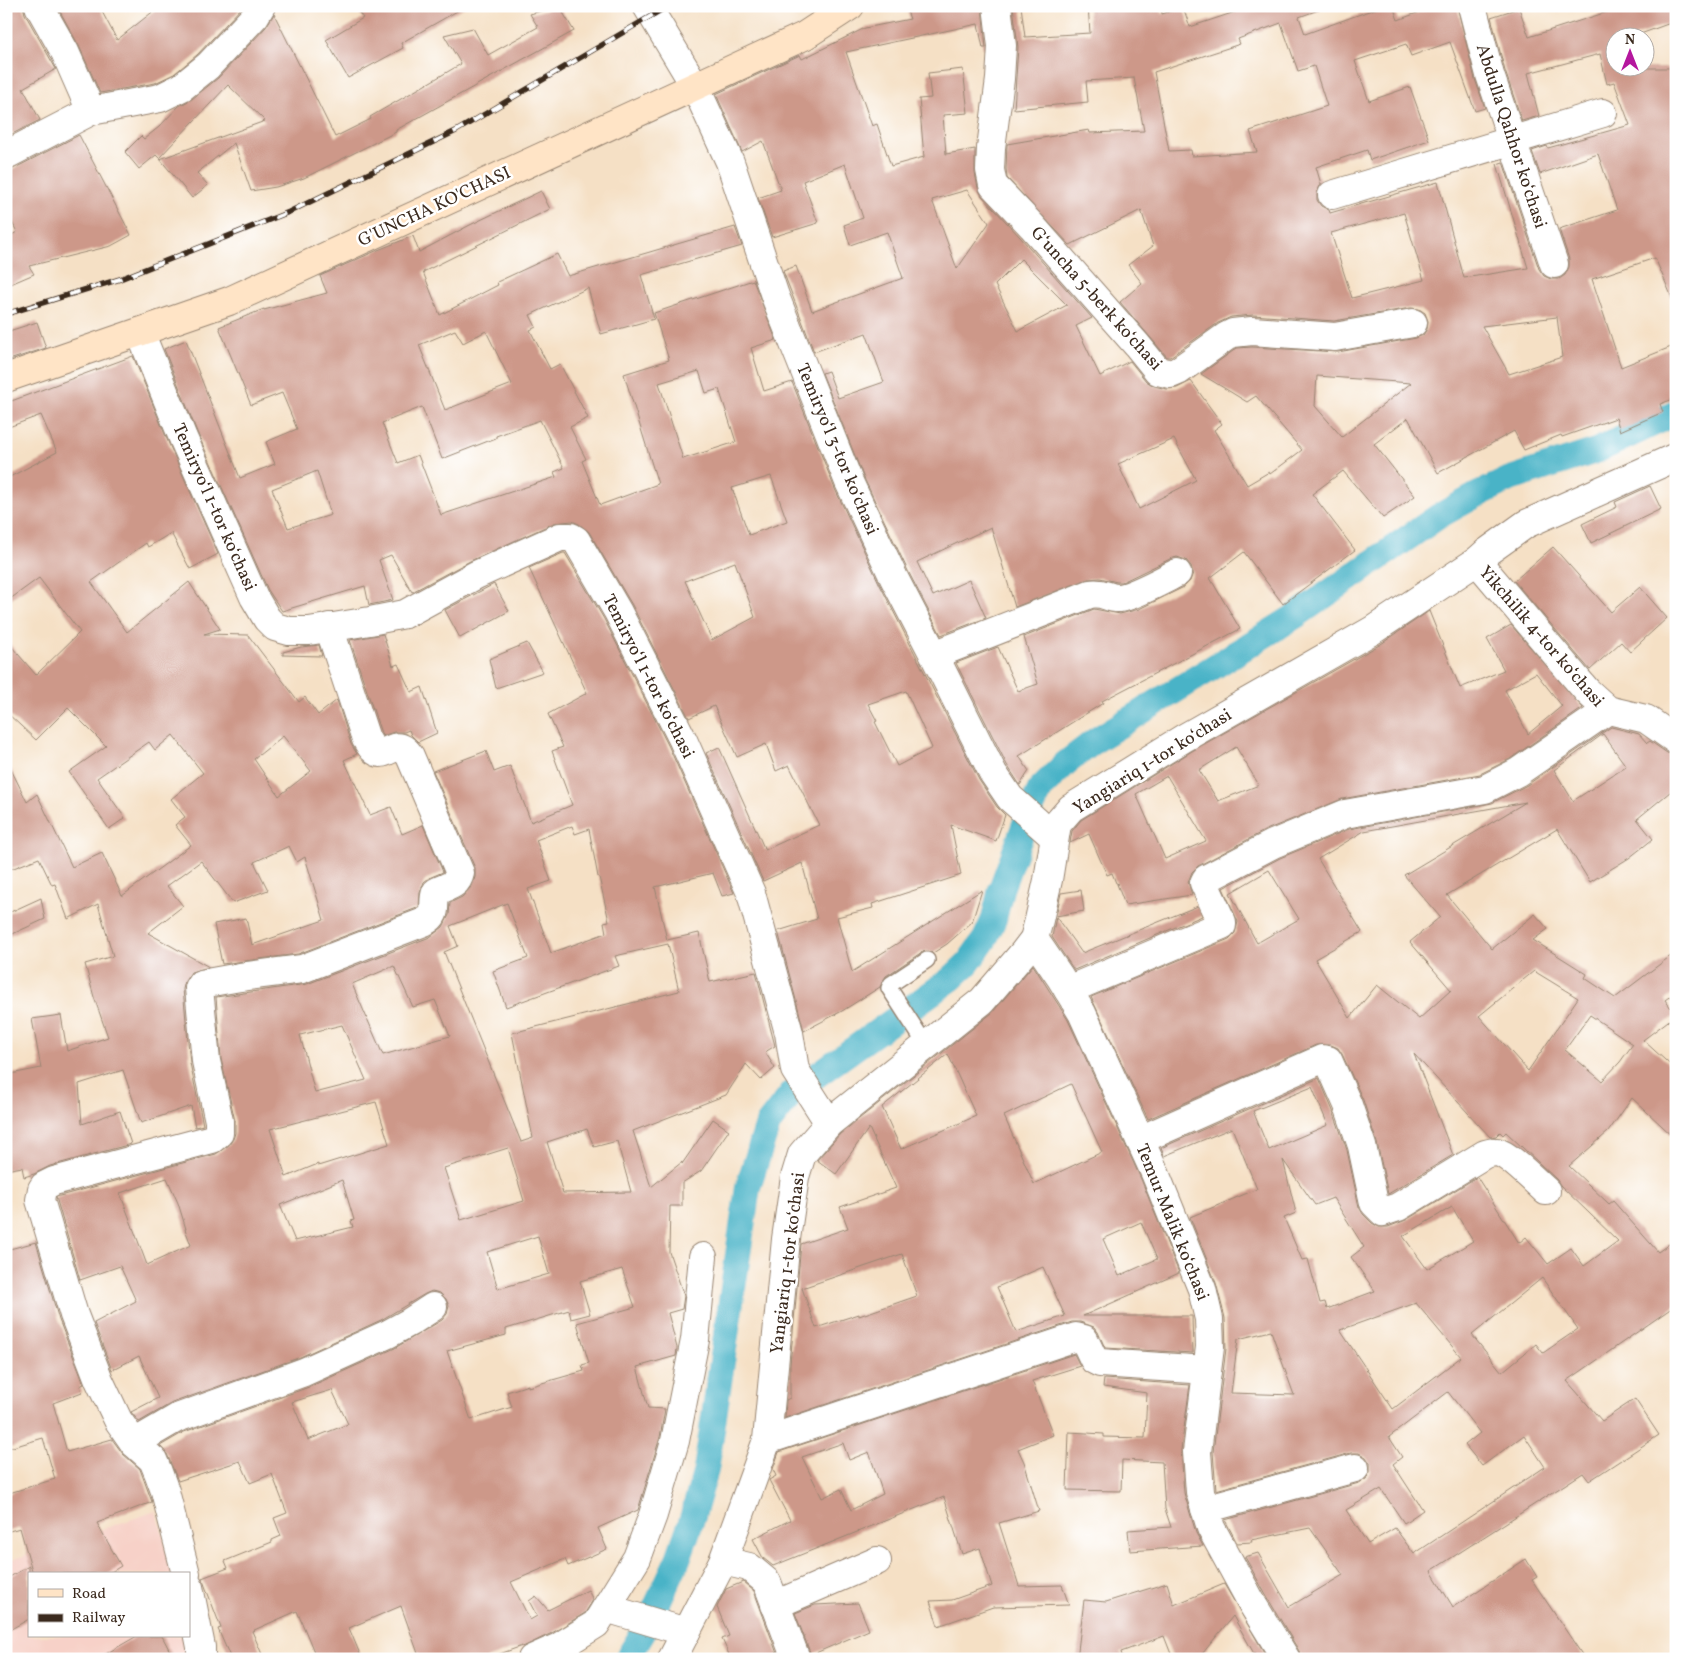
<svg xmlns="http://www.w3.org/2000/svg" width="1682" height="1665" font-family="Vollkorn,serif">
	<style>
		.built { fill: #f7d1c8 }
		.lines { fill: none; stroke-linecap: round; stroke-linejoin: round }
		.canal { stroke: #49b3c7; stroke-width: 26 }
		.building { fill: #cd9889; fill-rule: evenodd }
		.lane-casing { stroke: #988572; stroke-width: 18 }
		.street-casing { stroke: #988572; stroke-width: 30 }
		.secondary-casing { stroke: #988572; stroke-width: 30 }
		.lane { stroke: #fff; stroke-width: 15 }
		.street { stroke: #fff; stroke-width: 28 }
		.secondary { stroke: #ffe4c6; stroke-width: 28 }
		.rail-casing { stroke: #3b2a1e; stroke-width: 5.5 }
		.rail { stroke: #fff; stroke-width: 4; stroke-dasharray: 11; stroke-linecap: butt }
		.labels { text-anchor: middle; stroke-width: 5; stroke-linejoin: round; paint-order: stroke }
		.street-label { font-size: 18px; fill: #3b2a1e; stroke: #fff }
	</style>
	<rect width="100%" height="100%" fill="#fff"/>
	<filter id="ink" filterUnits="userSpaceOnUse"><feTurbulence type="fractalNoise" baseFrequency=".02" numOctaves="2"/><feDisplacementMap in="SourceGraphic" scale="10" xChannelSelector="R" yChannelSelector="G"/><feConvolveMatrix kernelMatrix="1 2 1 2 8 2 1 2 1" color-interpolation-filters="sRGB"/></filter>
	<filter id="wash" filterUnits="userSpaceOnUse"><feTurbulence type="fractalNoise" baseFrequency=".0096" numOctaves="4" result="noise"/><feDisplacementMap in="SourceGraphic" scale="20" xChannelSelector="R" yChannelSelector="G"/><feGaussianBlur stdDeviation="1.12" result="paint"/><feColorMatrix in="noise" values="0 0 0 0 0 0 0 0 0 0 0 0 0 0 0 0 0 1.4 0 .05"/><feComposite in="paint" operator="in"/></filter>
	<g filter="url(#wash)">
		<rect width="100%" height="100%" fill="#f5e0c5"/>
		<!-- built -->
		<polygon class="built" points="156,1511 174,1574 29,1574 29,1636 189,1636 192,1635 185,1659 6,1659 6,1562"/>
		<g class="lines">
			<!-- canal -->
			<polyline class="canal" points="627,1659 646,1628 678,1559 691,1522 706,1470 748,1187 768,1124 792,1093 951,979 968,963 985,939 994,919 1001,889 1029,813 1041,788 1066,763 1096,740 1294,617 1439,516 1475,496 1510,479 1596,451 1676,413"/>
		</g>
		<g id="blocks">
			<!-- building -->
			<g class="building">
				<polygon points="6,6 23,6 25,14 56,69 23,88 40,120 6,137"/>
				<polygon points="57,6 99,6 117,40 160,6 243,6 197,55 174,74 155,83 100,93 79,46"/>
				<polygon points="354,6 466,6 401,43 403,48 348,78 326,40 363,18"/>
				<polygon points="559,6 574,31 396,130 396,132 304,178 276,187 251,191 234,143 197,173 208,185 192,198 160,159 265,121 228,85 159,158 156,155 139,169 125,152 141,136 144,139 159,127 179,106 192,99 218,78 266,27 274,14 335,137 371,119 370,117 461,64 444,35 473,28 488,55 538,27 530,14"/>
				<path d="M905 6H982L986 48H983L978 24 846 52 872 126 877 124 891 166 924 157 919 99 931 98 928 73 963 69 968 113 943 115 946 154 975 149V173L978 188 982 196 1020 237 1092 318 1076 326 1100 376 1130 361 1146 381 1154 386 1167 389 1177 388 1191 381 1222 424 1214 430 1247 485 1269 472 1270 474 1302 450 1256 396 1247 402 1201 374 1237 348 1252 347 1338 352 1416 338 1423 335 1427 329 1428 321 1425 313 1419 309 1411 308 1334 321 1253 315 1231 317 1218 323 1170 357H1167L1120 302 1142 283 1128 265 1153 246 1141 210 1070 245 1007 178 1006 169 1007 144 1089 130 1090 133 1144 131 1134 78 1086 81 1088 102 1014 109 1018 47 1013 6H1021L1025 37 1090 33 1088 6H1134V9L1161 6 1162 14 1183 7 1190 27 1238 11 1236 6H1320L1321 9 1299 17 1305 34 1383 6H1393L1398 20 1436 6H1457L1475 79 1485 108 1475 111 1450 42 1411 56 1406 44 1355 61 1369 101 1410 87 1429 140 1370 160 1367 150 1316 167 1321 184 1317 192V200L1321 206 1329 210 1330 213 1438 182 1464 278 1528 268 1497 164 1503 162 1539 269 1544 276 1551 279H1559L1565 275 1569 267V259L1559 229 1617 210 1598 154 1540 174 1532 151 1547 146 1548 148 1630 125 1614 82 1607 84 1600 54 1528 73 1539 116 1522 121 1505 71 1491 17 1519 8 1529 37 1626 6H1676V21L1635 36 1636 38H1614V68H1644V64L1646 68H1676V307L1655 258 1592 279 1621 367 1676 345V398L1660 404 1663 412 1620 431 1616 418 1562 437 1561 435 1524 450 1514 431 1438 473 1408 418 1374 444 1415 496 1383 518 1343 471 1312 494 1355 550 1283 604 1244 552 1210 578 1240 629 1102 701 1103 703 1019 756 1029 771 1020 785 1007 765 956 663 998 647 1018 691 1038 684 1024 637 1094 609 1120 614 1139 609 1184 587 1190 581 1193 573 1191 566 1186 560 1177 557 1170 559 1122 582H1117L1100 578 1088 579 1015 607 991 527 917 562 933 596 969 580 986 618 941 635 908 571 863 476 822 373 828 371 838 398 884 382 866 333 814 352 783 271 796 266 812 311 903 278 887 232 850 245 844 225 863 218 845 164 803 181 818 223 772 237 758 198 781 190 763 141 742 152 716 94 800 55 802 59 865 28 910 19ZM1281 23 1298 71 1314 66 1327 106 1250 131 1257 152 1192 156 1191 150 1169 151 1154 72 1240 44 1238 39ZM967 190 989 223 957 269 932 200ZM1404 213 1424 280 1352 298 1331 233ZM1021 259 1067 305 1018 331 995 285ZM1557 317 1562 357 1509 374 1482 326ZM1317 376 1411 383 1342 437 1315 406ZM1174 439 1196 480 1139 509 1118 464Z"/>
				<polygon points="79,135 131,235 111,246 29,266 34,274 6,286 6,230 10,236 17,232 6,210 6,170 13,169"/>
				<path d="M541 191 550 209 423 272 440 315 498 285 497 282 557 254 568 276 735 227 742 246 641 275 654 319 601 334 588 288 530 315 536 327 530 330 550 369 560 364 588 418 570 427 586 459 582 461 600 505 658 484 624 374 669 360 654 313 753 280 776 340 751 348 764 391 792 382 835 489 880 585 979 780 997 807 1005 815 996 841 951 825 961 875 872 904 873 908 837 917 852 972 982 890 972 922 947 944 933 953 927 951 922 952 886 976 880 987 842 1011 804 1031 778 931 817 919 802 863 763 881 706 753 719 747 765 850 819 825 789 765 776 771 766 744 737 757 714 706 689 718 632 605 589 532 579 524 572 521 554 523 470 561 412 592 391 555 379 560 393 600 369 605 365 586 282 611 268 590 197 432 164 349 186 340 240 478 275 464 266 442 297 429 282 393 251 405 219 327 264 309V310L327 293 320 276 378 250 413 236 419 252 470 225ZM455 330 463 343 486 331 512 384 445 410 419 345ZM699 371 706 393 719 389 736 442 683 459 659 383ZM422 407 442 459 496 438V436L540 420 564 468 554 472 556 477 441 515 418 455 398 463 382 423ZM317 471 331 515 288 528 272 489ZM771 476 787 521 749 535 732 488ZM735 562 755 617 712 640 685 581ZM906 691 932 748 897 766 875 722 877 721 868 704Z"/>
				<polygon points="37,322 46,348 6,361 6,332"/>
				<path d="M133 356 169 444 218 554 190 569 171 533 148 547 146 543 91 582 127 632 189 582 220 629 204 634 248 635 299 702 305 697 318 715 337 700 351 744 357 754 344 760 370 815 391 807 402 834 423 825 443 872 429 878 424 882 420 893 419 907 417 908 298 954 222 964 214 924 246 918 252 945 324 920 305 857 297 862 289 846 254 862 268 890 233 903 201 861 167 886 183 906 148 933 209 967 191 972 185 981 183 989 190 1063 203 1125 195 1127 191 1106 141 1123 123 1070 79 1084 82 1124 120 1111 131 1144 50 1166 34 1174 24 1177 22 1167 6 1170V1075L41 1068 32 1019 61 1015 67 1051 108 1037 94 997 85 964 113 956 98 904 68 919 55 884 52 885 39 858 6 871V759L27 802 37 794 72 867 102 853 122 896 191 845 175 825 185 817 171 799 203 773 173 735 155 750 149 742 97 778 125 818 109 829 69 772 106 746 68 708 36 740 6 712V640L36 675 80 632 39 578 6 602V479L57 452 41 415 6 428V403ZM283 736 311 771 279 796 254 759Z"/>
				<polygon points="1650,486 1661,509 1591,543 1582,524 1617,507 1615,502"/>
				<polygon points="1553,547 1611,612 1640,587 1667,618 1630,652 1621,642 1590,670 1514,581"/>
				<path d="M563 553H565L604 619 669 747 734 893 722 896 713 873 655 887 667 940 699 933 710 982 756 972 775 1046 765 1052 775 1068 761 1080 746 1064 726 1095 633 1131 651 1187 682 1162V1164L713 1119 729 1130 701 1171 682 1183V1206H670L669 1252 684 1296 682 1309 668 1313 677 1348 676 1356 637 1367 648 1408 665 1409 660 1437 638 1510 598 1528 607 1549 568 1566 565 1559 511 1582 530 1620 537 1616 529 1601 536 1596 548 1610 588 1590 593 1600 585 1613 552 1633 523 1647 522 1646 486 1659H420L401 1606 349 1628 362 1659H317L297 1611 252 1631 264 1659H231L218 1629 221 1628 202 1578 228 1568 225 1561 272 1542V1540L281 1536 274 1518 287 1513 272 1474 250 1483 240 1461 178 1481 167 1454 160 1446 184 1432 309 1387 395 1348 442 1320 447 1314 449 1306 446 1299 440 1293 432 1291 425 1294 381 1320 298 1358 172 1403 139 1422 131 1412 158 1398 139 1356 112 1370 94 1323 136 1301 120 1266 80 1280 56 1197 216 1154 229 1145 233 1139 235 1133V1121L221 1059 216 997 307 984 430 937 443 927 449 915 450 903 462 897 472 886 475 877V868L433 771 486 751 494 772 510 766 531 822 572 805 552 751 563 747 548 714 587 693 529 568ZM572 826 575 834 589 829 598 877H599L609 921 604 922 606 933 551 953 528 889 551 881 536 840ZM507 903 528 958 493 971 506 1007 619 966 615 956 668 944 679 991 512 1033 533 1138 521 1142 444 952 458 946 450 926ZM394 966 413 1007 435 1000 450 1036 383 1055 352 984ZM342 1025 366 1080 315 1093 300 1035ZM376 1102 389 1144 318 1166V1164L286 1177 270 1129ZM587 1129 594 1147 617 1141 631 1192 563 1193 547 1142ZM508 1148 524 1201 461 1220 444 1168ZM167 1178 178 1203 186 1229H185L191 1245 147 1265 120 1193ZM342 1180 354 1220 351 1221 353 1227 295 1241 280 1205ZM538 1236 549 1274 498 1289 487 1252ZM622 1269 635 1307 577 1323 589 1363 582 1365 584 1371 528 1387V1385L507 1392 512 1407 471 1420 447 1351 506 1335V1329L569 1310 571 1319 590 1314 580 1281ZM332 1390 348 1424 308 1440 292 1402Z"/>
				<polygon points="494,584 509,611 460,638 445,610"/>
				<path d="M1429 611 1460 688 1504 670 1487 639 1511 625 1583 708 1510 759 1480 774 1342 799 1266 830 1198 866 1192 872 1188 882 1192 895 1125 905 1117 884H1119L1116 883 1112 873 1107 875 1089 834 1070 843 1072 831 1081 820 1192 751 1381 644ZM1536 673 1562 706 1528 734 1505 690ZM1236 747 1259 785 1218 801 1199 770ZM1167 776 1206 841 1165 859 1136 794Z"/>
				<polygon points="383,634 393,666 398,664 411,692 422,687 437,733 418,742 411,735 409,730 404,732 394,732 382,736 350,640"/>
				<polygon points="527,643 543,672 496,688 489,659"/>
				<polygon points="319,645 322,656 283,655 283,652 301,647"/>
				<path d="M1611 727 1639 734 1647 743 1650 741 1667 753 1676 755V787L1637 819 1653 839 1629 858 1590 882 1557 829 1447 895 1492 949 1535 914 1548 929 1533 940 1587 974 1585 978 1615 998 1676 952V992L1665 1000 1676 1015 1643 1040 1676 1070V1139L1632 1098 1608 1132 1569 1166 1609 1204 1613 1201 1658 1252 1676 1239V1305L1567 1381 1602 1421 1635 1399 1659 1435 1589 1481 1583 1473 1431 1571 1453 1607 1526 1559 1537 1577 1532 1580 1585 1659H1302L1299 1651 1267 1597 1245 1557 1258 1553 1289 1607 1343 1575 1310 1528 1251 1540 1252 1542 1237 1543 1225 1520 1359 1483 1366 1479 1370 1472V1463L1366 1457 1359 1453H1351L1216 1490 1213 1452 1226 1349 1225 1318 1216 1283 1190 1217 1257 1189 1232 1128 1164 1156 1161 1148 1319 1078 1333 1111 1347 1150 1359 1207 1363 1214 1372 1223 1379 1227H1388L1406 1220 1477 1177 1519 1243 1526 1237 1548 1264 1571 1248 1584 1266 1618 1241 1560 1185 1557 1180 1506 1132 1503 1135 1500 1132 1496 1136 1490 1137 1414 1054 1453 1155 1388 1194 1377 1143 1363 1100 1342 1054 1338 1048 1331 1045H1316L1148 1119 1091 997 1229 939 1235 933 1238 922 1223 888 1280 858 1349 829 1492 803 1527 785ZM1603 734 1626 766 1573 801 1554 770ZM1526 802 1404 875 1440 917 1410 942 1451 990 1419 1019 1377 985 1350 1018 1315 959 1362 932 1318 859 1364 831ZM1269 870 1299 919 1257 943 1230 893ZM1534 971 1578 998 1528 1071 1479 1016ZM1590 1015 1633 1044 1620 1062 1602 1081 1565 1050ZM1312 1087 1328 1125 1269 1150 1253 1111ZM1283 1160 1315 1205 1333 1198 1364 1247 1351 1257 1375 1291 1327 1309 1325 1302 1320 1303 1308 1259 1302 1260 1284 1218 1296 1213ZM1452 1207 1473 1241 1427 1269 1403 1236ZM1542 1278 1578 1329 1543 1353 1536 1344 1502 1372 1472 1335ZM1416 1303 1461 1357 1393 1409 1340 1330ZM1271 1331 1294 1395 1231 1393 1238 1339ZM1448 1392 1480 1433 1465 1445 1482 1466 1524 1435 1545 1467 1414 1554 1395 1528 1368 1544 1346 1510 1381 1489 1404 1523 1423 1510 1393 1464 1402 1457 1389 1437Z"/>
				<polygon points="1081,890 1084,911 1056,916 1061,893"/>
				<polygon points="41,898 45,919 6,937 6,914"/>
				<polygon points="1198,906 1202,916 1074,970 1052,937 1056,917 1082,953"/>
				<path d="M1033 965 1068 1020 1141 1179 1179 1273 1083 1316H1192L1193 1353 1105 1348 1098 1332 1094 1327 1080 1322H1072L785 1418 786 1400 790 1398V1365L801 1244 848 1228 840 1207 896 1188 869 1128 836 1174 817 1160 840 1134 992 1013ZM948 1054 976 1116 901 1149 882 1107ZM1071 1084 1102 1152 1034 1184 1004 1116ZM1141 1222 1157 1259 1119 1276 1103 1239ZM902 1254 917 1296 859 1316V1314L816 1328 802 1288ZM1043 1267 1065 1316 1016 1332 997 1287Z"/>
				<polygon points="36,1242 59,1320 84,1384 80,1386 82,1392 53,1403 67,1452 112,1439 123,1454 140,1469 152,1502 97,1523 121,1566 108,1574 33,1574 20,1528 6,1532 6,1494 55,1479 43,1438 6,1449 6,1250"/>
				<path d="M1074 1354 1080 1366 1032 1381 1053 1435 1018 1449 1024 1462 1039 1511 999 1523 1019 1586 1062 1585 1069 1605 993 1607 938 1626 930 1601 952 1600 992 1586 980 1548 962 1554 944 1497 773 1566 763 1558 753 1539 790 1520 769 1480 776 1476 773 1469 779 1452ZM843 1443 849 1460 869 1452 883 1494 851 1510 841 1489 822 1498 802 1457Z"/>
				<polygon points="1104,1379 1190,1385 1181,1450 1184,1493 1196,1533 1203,1546 1130,1551 1128,1530 1171,1527 1165,1509 1162,1462 1122,1460 1121,1491 1067,1490 1069,1432 1104,1434 1104,1437 1145,1438 1147,1393 1103,1387"/>
				<polygon points="29,1566 29,1619 6,1632 6,1579"/>
				<polygon points="743,1582 754,1591 779,1659 731,1659 722,1639 729,1636 717,1607 726,1589"/>
				<polygon points="1167,1583 1174,1605 1224,1584 1268,1659 1257,1659 1233,1616 1198,1659 1173,1659 1164,1636 1121,1652 1123,1659 1077,1659 1084,1600 1106,1602"/>
				<polygon points="858,1603 869,1630 811,1655 795,1613 815,1605"/>
				<polygon points="137,1636 162,1636 174,1659 97,1659"/>
			</g>
		</g>
	</g>
	<g filter="url(#ink)">
		<use href="#blocks" fill-opacity="0" stroke="#988572" stroke-width="1"/>
		<g class="lines">
			<!-- lane casing -->
			<g class="lane-casing">
				<polyline id="lane" points="926,1045 889,988 891,984 927,960"/>
			</g>
			<!-- street casing -->
			<g class="street-casing">
				<g id="street">
					<polyline points="39,6 65,52 91,111"/>
					<polyline points="647,6 695,86 730,162 775,296 849,482 894,578 934,655 993,773 1010,798 1054,837"/>
					<polyline points="997,6 1002,46 1000,79 991,148 990,170 993,185 1032,226 1137,345 1158,371 1171,374 1178,371 1227,336 1233,333 1252,331 1335,337 1413,323"/>
					<polyline points="1472,6 1490,75 1554,264"/>
					<polyline points="6,155 91,111 160,98 182,87 208,66 255,16 261,6"/>
					<polyline points="1332,195 1603,113"/>
					<polyline points="140,332 183,438 254,597 267,619 275,627 289,631 309,631 370,621 405,614 476,575 560,537 571,537 576,540 618,612 683,740 751,893 789,1033 795,1070 829,1123"/>
					<polyline points="1477,561 1587,691 1608,710 1646,719 1676,740"/>
					<path d="M934 655 1090 594C1104 591 1108 599 1120 598 1134 596 1163 580 1177 573"/>
					<polyline points="1034,939 1060,977 1082,1013 1155,1173 1202,1289 1209,1319 1210,1347 1197,1452 1200,1492 1211,1528 1253,1605 1286,1659"/>
					<polyline points="1068,990 1222,925 1222,922 1204,883 1206,879 1273,844 1345,814 1485,789 1518,772 1608,710"/>
					<path d="M1140 1140 1322 1059 1328 1060 1348 1105 1362 1146 1374 1203 1383 1212 1398 1207 1485 1154C1489 1153 1493 1152 1497 1152 1508 1154 1536 1182 1546 1191"/>
					<polyline points="767,1440 1076,1337 1084,1339 1094,1360 1100,1363 1207,1370"/>
					<polyline points="134,1443 177,1418 304,1372 388,1334 410,1322 433,1307"/>
					<polyline points="1205,1509 1355,1468"/>
					<polyline points="723,1561 749,1567 767,1582 796,1659"/>
					<path d="M186 1574 165 1491 158 1472 153 1460 134 1443 118 1420 99 1380 74 1315 40 1200 42 1189 44 1186 54 1181 212 1139 219 1133V1121L206 1061 199 988 201 984 240 977 302 969 424 922C440 914 431 905 436 892 446 886 457 887 460 873L410 756C395 733 386 763 373 749 370 746 368 742 366 739L329 627"/>
					<polyline points="189,1587 201,1647 201,1659"/>
					<polyline points="775,1605 877,1561"/>
					<polyline points="606,1608 686,1632"/>
					<polyline points="532,1659 559,1647 596,1624 637,1558 653,1515 675,1441 695,1340 703,1257"/>
					<polyline points="672,1659 723,1561 767,1440 786,1239 795,1177 802,1154 829,1123 982,1001 1024,952 1034,939 1039,920 1048,880 1057,824 1071,808 1084,800 1184,738 1373,630 1477,561 1487,552 1526,524 1676,457"/>
				</g>
			</g>
			<!-- secondary casing -->
			<g class="secondary-casing">
				<polyline id="secondary" points="6,378 229,301 804,36 850,6"/>
			</g>
			<!-- lane -->
			<use href="#lane" class="lane"/>
			<!-- street -->
			<use href="#street" class="street"/>
			<!-- secondary -->
			<use href="#secondary" class="secondary"/>
			<!-- rail casing -->
			<g class="rail-casing">
				<polyline id="rail" points="6,314 120,279 289,212 456,131 668,6"/>
			</g>
			<!-- rail -->
			<use href="#rail" class="rail"/>
		</g>
	</g>
	<g class="labels">
		<!-- street labels -->
		<g class="street-label">
			<text transform="translate(1512 136) rotate(72)" y="6">Abdulla Qahhor koʻchasi</text>
			<text transform="translate(434 206) rotate(-25)" y="6">G'UNCHA KO'CHASI</text>
			<text transform="translate(1097 298) rotate(48)" y="6">Gʻuncha 5-berk koʻchasi</text>
			<text transform="translate(838 449) rotate(67)" y="6">Temiryoʻl 3-tor koʻchasi</text>
			<text transform="translate(215 507) rotate(66)" y="6">Temiryoʻl 1-tor koʻchasi</text>
			<text transform="translate(1542 636) rotate(49)" y="6">Yikchilik 4-tor koʻchasi</text>
			<text transform="translate(649 676) rotate(63)" y="6">Temiryoʻl 1-tor koʻchasi</text>
			<text transform="translate(1152 761) rotate(-32)" y="6">Yangiariq 1-tor koʻchasi</text>
			<text transform="translate(1173 1222) rotate(68)" y="6">Temur Malik koʻchasi</text>
			<text transform="translate(787 1263) rotate(-83)" y="6">Yangiariq 1-tor koʻchasi</text>
		</g>
	</g>
	<!-- margin -->
	<rect width="1682" height="1665" fill="none" stroke="#fff" stroke-width="25"/>
	<!-- legend -->
	<rect x="28" y="1572" width="162" height="65" fill="#ffffff" stroke="#b1aaa5"/>
	<rect x="38" y="1589" width="25" height="8" fill="#ffe4c6" stroke="#b1aaa5"/>
	<text x="72" y="1598" font-size="15" fill="#3b2a1e">Road</text>
	<rect x="38" y="1614" width="25" height="8" fill="#3b2a1e" stroke="#b1aaa5"/>
	<text x="72" y="1622" font-size="15" fill="#3b2a1e">Railway</text>
	<!-- north arrow -->
	<g transform="translate(1630 52)"><circle r="24" fill="#ffffff" stroke="#b1aaa5"/>
	<path d="M0-4L9 19L0 12L-9 19Z" fill="#b5179e"/>
	<text y="-8" font-size="14" font-weight="bold" text-anchor="middle" fill="#3b2a1e">N</text>
	</g>
</svg>
